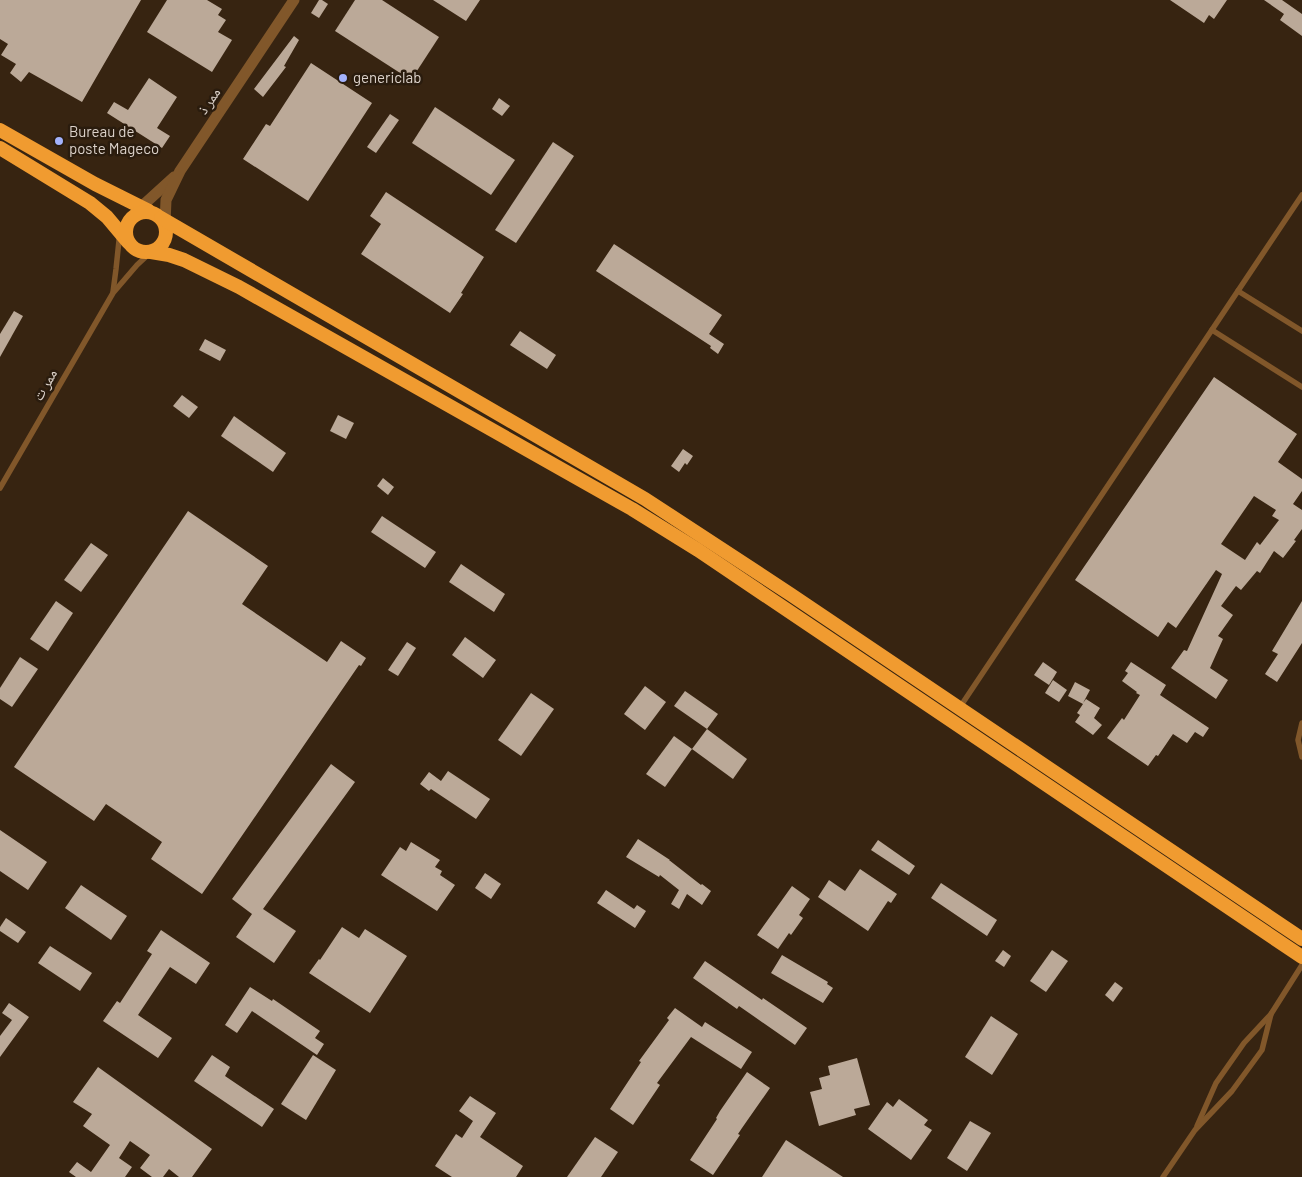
<svg xmlns="http://www.w3.org/2000/svg" width="1302" height="1177" font-family="Barlow,'Noto Naskh Arabic',sans-serif">
	<style>
		.built { fill: #372411 }
		.building { fill: #bba998; fill-rule: evenodd }
		.lines { fill: none; stroke-linecap: round; stroke-linejoin: round }
		.service { stroke: #81572a; stroke-width: 5.5 }
		.minor { stroke: #81572a; stroke-width: 11 }
		.trunk { stroke: #f09b30; stroke-width: 14 }
		.poi-dot { fill: #a3b2fc; stroke: #2a1c0e; stroke-width: 2 }
		.labels { text-anchor: middle; stroke-width: 5; stroke-linejoin: round; paint-order: stroke }
		.poi-label { font-size: 15px; fill: #dcd2ca; stroke: #2a1c0e; text-anchor: start }
		.street-label { font-size: 15px; fill: #dcd2ca; stroke: #2a1c0e }
	</style>
	<rect width="100%" height="100%" fill="#2a1c0e"/>
	<!-- built -->
	<rect class="built" x="0" y="0" width="1302" height="1177"/>
	<!-- building -->
	<g class="building">
		<polygon points="0,0 141,0 82,102 29,72 21,82 10,73 16,64 1,55 8,44 0,39"/>
		<polygon points="167,0 207,0 222,9 218,15 226,20 218,32 232,40 212,72 147,32"/>
		<polygon points="319,0 322,0 328,4 319,18 311,13"/>
		<polygon points="355,0 382,0 439,37 411,80 335,31"/>
		<polygon points="433,0 480,0 466,21"/>
		<polygon points="1170,0 1227,0 1214,19 1209,15 1204,23"/>
		<polygon points="1264,0 1282,0 1302,14 1302,36 1280,20 1284,14"/>
		<polygon points="294,36 299,40 284,66 286,67 263,97 254,89"/>
		<polygon points="311,63 372,103 308,201 243,159 266,124 270,126"/>
		<polygon points="149,78 177,97 157,128 170,136 162,148 107,113 114,102 128,110"/>
		<polygon points="499,98 510,106 502,116 492,109"/>
		<polygon points="435,107 515,160 491,195 412,143"/>
		<polygon points="390,114 399,120 376,153 367,147"/>
		<polygon points="553,142 574,156 516,243 495,230"/>
		<polygon points="386,192 484,257 461,293 463,294 450,313 361,254 381,224 370,216"/>
		<polygon points="614,244 722,315 709,334 724,344 718,354 710,348 711,346 596,271"/>
		<polygon points="14,311 23,316 0,357 0,334"/>
		<polygon points="520,331 556,355 547,369 510,345"/>
		<polygon points="205,339 226,350 220,361 199,350"/>
		<path d="M1214 377 1297 434 1278 462 1302 479V491L1293 504 1302 510V529L1294 540 1296 541 1283 558 1274 551 1260 573 1257 571 1241 590 1236 586 1221 606 1233 615 1218 636 1223 639 1210 668 1228 680 1216 699 1171 668 1184 650 1187 651 1222 574 1216 570 1176 628 1168 622 1158 637 1075 580ZM1254 496 1276 510 1272 516 1279 520 1260 545 1257 542 1245 560 1221 544Z"/>
		<polygon points="182,395 198,407 189,418 173,406"/>
		<polygon points="338,415 354,423 346,439 330,431"/>
		<polygon points="234,416 286,453 273,472 221,436"/>
		<polygon points="683,449 693,456 687,465 685,463 679,472 671,466"/>
		<polygon points="383,478 394,487 388,495 377,486"/>
		<polygon points="188,511 268,566 242,604 327,662 341,641 366,658 361,666 359,665 202,894 151,859 162,842 106,804 94,821 14,767"/>
		<polygon points="382,516 436,552 425,568 371,532"/>
		<polygon points="91,543 108,555 81,592 64,580"/>
		<polygon points="461,564 505,594 494,612 449,582"/>
		<polygon points="56,601 73,613 48,651 30,639"/>
		<polygon points="1302,601 1302,643 1277,682 1265,674 1278,654 1272,651"/>
		<polygon points="465,637 496,660 483,678 452,655"/>
		<polygon points="407,642 416,648 398,676 388,670"/>
		<polygon points="20,657 38,669 12,707 0,699 0,688"/>
		<polygon points="1043,662 1057,672 1049,685 1034,675"/>
		<polygon points="1131,662 1166,685 1160,695 1209,728 1203,737 1195,732 1187,743 1173,734 1158,756 1156,755 1148,766 1107,738 1122,718 1124,720 1140,695 1136,693 1137,692 1122,681 1128,673 1125,671"/>
		<polygon points="1053,680 1067,690 1059,702 1045,693"/>
		<polygon points="1075,682 1090,690 1083,703 1086,699 1100,708 1094,718 1102,725 1093,735 1075,722 1080,715 1077,713 1083,704 1068,696"/>
		<polygon points="645,686 666,702 645,730 624,714"/>
		<polygon points="685,691 718,714 707,729 674,706"/>
		<polygon points="531,693 554,709 521,756 498,740"/>
		<polygon points="707,729 747,759 733,779 692,749"/>
		<polygon points="674,736 692,749 665,787 646,774"/>
		<polygon points="331,764 355,782 263,909 296,931 274,963 236,937 252,914 232,899"/>
		<polygon points="448,771 490,799 476,819 431,789 429,791 420,784 429,772 441,781"/>
		<polygon points="0,830 47,862 28,890 0,871"/>
		<polygon points="638,839 670,860 669,860 701,885 702,884 711,891 702,905 687,894 679,909 671,904 679,890 660,875 659,877 626,857"/>
		<polygon points="878,840 915,866 909,875 871,850"/>
		<polygon points="411,842 440,860 435,867 442,871 440,875 455,885 437,911 381,875 400,847 406,851"/>
		<polygon points="860,869 897,894 891,903 888,901 868,931 818,897 829,880 845,891"/>
		<polygon points="485,873 501,884 491,899 475,888"/>
		<polygon points="941,883 997,920 987,936 931,898"/>
		<polygon points="81,885 127,916 111,940 65,908"/>
		<polygon points="792,886 810,899 799,915 803,918 791,935 789,933 778,949 757,935"/>
		<polygon points="606,890 634,909 637,905 646,911 635,928 597,903"/>
		<polygon points="6,918 26,932 18,943 0,931 0,927"/>
		<polygon points="342,927 359,938 365,929 407,956 370,1013 309,973 319,959 320,960"/>
		<polygon points="161,930 210,963 196,984 170,967 138,1015 172,1038 158,1058 103,1021 117,1001 120,1003 152,954 147,951"/>
		<polygon points="50,946 92,973 80,991 38,963"/>
		<polygon points="1003,950 1011,956 1004,967 995,961"/>
		<polygon points="1052,950 1068,961 1046,992 1030,981"/>
		<polygon points="782,955 828,982 827,984 833,988 823,1003 771,973"/>
		<polygon points="705,961 762,1000 763,998 807,1028 795,1045 739,1006 737,1009 693,978"/>
		<polygon points="1115,982 1123,988 1113,1002 1105,995"/>
		<polygon points="250,987 272,1001 273,999 320,1031 315,1038 324,1044 317,1055 252,1011 237,1033 225,1025"/>
		<polygon points="9,1003 29,1017 0,1057 0,1036 12,1020 2,1013"/>
		<polygon points="675,1008 702,1027 705,1022 752,1052 741,1069 691,1037 657,1083 660,1085 633,1125 610,1109 641,1062 639,1061 669,1020 667,1018"/>
		<polygon points="991,1016 1018,1034 992,1075 965,1057"/>
		<polygon points="212,1055 230,1067 225,1076 274,1109 262,1127 194,1081"/>
		<polygon points="313,1055 336,1070 306,1120 281,1104"/>
		<polygon points="857,1058 870,1105 854,1109 856,1115 819,1126 810,1092 822,1089 819,1078 830,1075 828,1066"/>
		<polygon points="98,1067 212,1149 192,1177 179,1177 169,1169 163,1177 152,1177 140,1168 150,1155 130,1141 119,1158 132,1167 125,1177 76,1177 69,1172 77,1162 91,1172 110,1145 83,1126 92,1114 73,1102"/>
		<polygon points="747,1072 770,1088 742,1128 738,1134 740,1135 713,1175 690,1160 717,1119 716,1118 720,1111"/>
		<polygon points="470,1096 496,1113 480,1137 523,1166 516,1177 452,1177 435,1166 456,1134 462,1138 473,1121 459,1111"/>
		<polygon points="899,1099 928,1120 924,1125 932,1130 911,1160 868,1129 887,1102 893,1107"/>
		<polygon points="970,1121 991,1133 967,1171 947,1158"/>
		<polygon points="595,1137 618,1152 601,1177 567,1177"/>
		<polygon points="786,1140 843,1177 762,1177"/>
	</g>
	<g class="lines">
		<!-- service -->
		<g class="service">
			<polyline points="1238,291 1302,331"/>
			<polyline points="113,292 116,269 120,231 127,223"/>
			<polyline points="1212,330 1302,387"/>
			<polyline points="0,488 113,293 137,265 151,252"/>
			<polyline points="960,707 1302,195"/>
			<polyline points="1302,723 1298,740 1302,757"/>
			<polyline points="1197,1126 1216,1083 1244,1043 1271,1014 1302,965"/>
			<polyline points="1163,1177 1195,1130 1232,1091 1262,1050 1271,1014"/>
		</g>
		<!-- minor -->
		<g class="minor">
			<polyline points="136,214 141,207 174,177"/>
			<polyline points="165,224 166,200 180,171 294,0"/>
		</g>
		<!-- trunk -->
		<g class="trunk">
			<polyline points="0,130 95,184 149,211"/>
			<polyline points="0,148 90,203 107,217 128,242"/>
			<circle cx="146" cy="232" r="20"/>
			<polyline points="161,218 645,499 790,594 1302,939"/>
			<polyline points="151,252 169,255 184,260 239,287 632,509 698,550 1302,957"/>
		</g>
	</g>
	<!-- markers -->
	<g class="poi-dot">
		<circle cx="343" cy="78" r="5"/>
		<circle cx="59" cy="141" r="5"/>
	</g>
	<g class="labels">
		<!-- poi labels -->
		<g class="poi-label">
			<text x="353" y="83">genericlab</text>
			<text x="69" y="137">Bureau de<tspan x="69" dy="17">poste Mageco</tspan></text>
		</g>
		<!-- street labels -->
		<g class="street-label">
			<text transform="translate(209 101) rotate(-56)" y="5">ممر ذ</text>
			<text transform="translate(45 385) rotate(-60)" y="5">ممر ت</text>
		</g>
	</g>
</svg>
